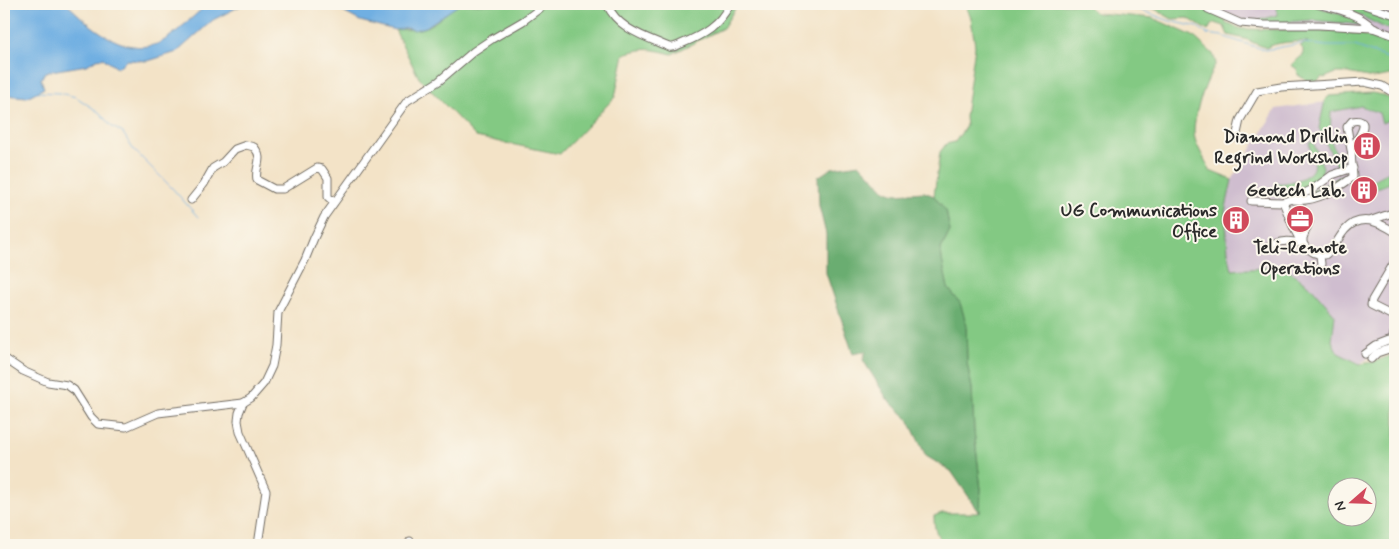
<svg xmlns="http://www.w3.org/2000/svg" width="1399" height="549" font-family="Mynerve,sans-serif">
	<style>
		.industrial { fill: #cfbdcf }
		.green { fill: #83c983; stroke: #577a57; fill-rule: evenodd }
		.forest { fill: #6aad71; stroke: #4a6c4e }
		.water { fill: #6fafe2; stroke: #4d6d86 }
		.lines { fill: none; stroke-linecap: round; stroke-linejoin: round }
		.stream { stroke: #6fafe2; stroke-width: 1 }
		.minor-casing { stroke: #716b62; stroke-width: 9 }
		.minor { stroke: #fff; stroke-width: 7 }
		.labels { text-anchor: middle; stroke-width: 4; stroke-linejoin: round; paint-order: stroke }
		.poi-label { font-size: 18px; font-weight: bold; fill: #2b2b2b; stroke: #fbf7ec; text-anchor: end }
	</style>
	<rect width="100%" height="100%" fill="#fbf7ec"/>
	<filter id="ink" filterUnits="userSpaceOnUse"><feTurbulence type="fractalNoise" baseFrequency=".02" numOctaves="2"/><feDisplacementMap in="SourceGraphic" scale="10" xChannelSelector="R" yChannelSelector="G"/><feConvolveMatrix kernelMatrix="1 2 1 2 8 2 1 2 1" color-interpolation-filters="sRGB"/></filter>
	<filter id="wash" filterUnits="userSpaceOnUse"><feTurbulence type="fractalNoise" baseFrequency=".0096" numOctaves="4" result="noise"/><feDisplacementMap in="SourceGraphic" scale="20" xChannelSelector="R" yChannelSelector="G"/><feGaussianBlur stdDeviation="1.12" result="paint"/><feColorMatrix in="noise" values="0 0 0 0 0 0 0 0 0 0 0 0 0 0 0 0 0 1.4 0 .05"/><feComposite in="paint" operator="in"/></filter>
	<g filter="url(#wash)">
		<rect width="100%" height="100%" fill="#f3e3c7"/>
		<!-- industrial -->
		<g class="industrial">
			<polygon points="1202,4 1395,4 1395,40 1348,29 1248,25"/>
			<polygon points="1354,98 1395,112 1395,339 1360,364 1338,353 1332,342 1335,315 1284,267 1232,270 1228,252 1225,212 1232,180 1276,109"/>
		</g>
		<!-- green -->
		<g class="green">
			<path d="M460 4H738L723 28 672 54C651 49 646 47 624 54L615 97 560 154 476 137 419 78 395 30C405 29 417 31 427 27 439 21 448 10 460 4Z"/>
			<path d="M965 4H1085L1096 13 1153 18 1193 36 1213 54 1216 63C1207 80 1190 119 1195 139 1198 149 1206 161 1210 171L1232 180 1225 212 1228 252 1232 270 1284 267 1311 287 1335 315 1332 341 1338 353 1360 364 1373 362 1395 354V545H944C936 535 934 528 934 516L942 513H979L981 489 974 431 972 388 967 363 966 323 960 303 948 288 942 260 941 249 950 231 946 211 934 196 940 152 946 144 955 142 966 126 965 117 975 46 971 18ZM1336 486H1366V516H1336Z"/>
			<path d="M1137 4H1198L1211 13 1227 21 1225 23 1242 29 1341 31 1395 41V77L1391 75 1373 78 1347 73H1336L1324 78 1322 77 1318 81 1311 83 1298 75 1297 69 1291 65 1303 55V49L1300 46 1308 42C1296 41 1276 42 1266 48L1245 39 1228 35 1224 26 1215 23 1211 25 1208 31 1188 18 1172 19 1153 8 1148 9 1145 6Z"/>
			<polygon points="1277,4 1309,4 1360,21 1363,25 1312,20 1260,24 1260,20 1277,15"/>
			<polygon points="1344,4 1356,4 1395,19 1395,31 1385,28 1349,10 1344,7"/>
			<polygon points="1372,93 1383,95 1395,102 1395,117 1382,123 1379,113 1361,106 1331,112 1330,138 1340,165 1345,164 1343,167 1338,168 1319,128 1325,100 1329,96"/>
			<path d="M1309 142H1313L1323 167 1321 177C1311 184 1284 202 1275 186V183C1284 184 1291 183 1300 179 1321 170 1312 162 1309 142Z"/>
			<polygon points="1388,172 1390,183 1369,191 1367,183"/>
			<path d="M1343 175H1348C1341 186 1316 198 1302 196Z"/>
		</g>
		<!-- forest -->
		<polygon class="forest" points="860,164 886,191 896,194 924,192 934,196 946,211 950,231 941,249 942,260 948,288 960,303 966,323 967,363 972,388 974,431 981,489 980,513 951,471 926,456 908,419 888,400 863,360 866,351 853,354 826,273 826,234 819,206 818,177 832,168"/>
		<!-- water -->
		<g class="water">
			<path d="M4 4H67C89 25 122 56 157 44 171 39 195 14 208 4H244L213 20 177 52 148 61 127 60 117 68 103 58 97 59 87 65 45 72 41 79 44 88 27 97 4 95Z"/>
			<polygon points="335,4 363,4 363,6 386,13 397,12 408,4 460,4 426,27 414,30 407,28 395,30 360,21 345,13"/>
		</g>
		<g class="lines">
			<!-- stream -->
			<g class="stream">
				<polyline points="1124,4 1170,21 1198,27 1207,34 1222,36 1265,50 1304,43 1326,46 1355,46 1395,61"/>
				<polyline points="36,92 60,93 76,97 100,113 111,126 123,133 133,149 173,189 198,217"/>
			</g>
		</g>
	</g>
	<g filter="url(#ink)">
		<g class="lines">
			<!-- minor casing -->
			<g class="minor-casing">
				<g id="minor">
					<path d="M607 4C617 29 646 37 669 47 674 48 676 46 681 44 703 35 719 26 730 4"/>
					<polyline points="1204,4 1208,9 1240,23 1264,25 1319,25 1373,28 1395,36"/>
					<path d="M1317 4C1336 9 1359 13 1373 28"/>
					<polyline points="1361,4 1395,15"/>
					<polyline points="1236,138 1240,120 1257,91 1281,87 1364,82 1382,86 1395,94"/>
					<path d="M1353 168 1332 175 1313 189 1292 199 1283 202C1292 222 1299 255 1325 255 1334 249 1338 238 1345 230 1360 213 1379 222 1395 232"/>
					<path d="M191 200 204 184 213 168 223 162 235 149 246 145 254 147C265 160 254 166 257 180L274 189H283L317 168 322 169 328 178V197L334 202"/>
					<path d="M1293 200C1316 203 1335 190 1353 177 1353 170 1350 155 1352 149 1354 142 1376 117 1352 121L1347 127 1351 150"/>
					<polyline points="1251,201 1283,202"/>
					<polyline points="1372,220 1395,212"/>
					<path d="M1268 247C1282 240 1289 240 1303 244V238L1309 222"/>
					<polyline points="1395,261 1372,300 1371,305 1395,317"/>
					<polyline points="1319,270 1321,264 1320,255"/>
					<polyline points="1393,337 1395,330"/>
					<polyline points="1365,354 1376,346 1389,341"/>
					<polyline points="4,358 23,371 48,382 67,385 74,390 91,417 98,424 126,427 158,413 243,403"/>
					<polyline points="1371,359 1377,353 1395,347"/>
					<polyline points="258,545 266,491 240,432 238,421 239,413 243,403 251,398 264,383 272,366 276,345 278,312 305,260 314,238 324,217 407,101 439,81 474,51 492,39 523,21 546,4"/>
					<polyline points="410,545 410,541"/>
				</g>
			</g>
			<!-- minor -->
			<use href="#minor" class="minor"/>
		</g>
	</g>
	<!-- icons -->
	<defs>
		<g id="building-disc" transform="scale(1.4375)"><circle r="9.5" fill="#d1495b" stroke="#fbf7ec"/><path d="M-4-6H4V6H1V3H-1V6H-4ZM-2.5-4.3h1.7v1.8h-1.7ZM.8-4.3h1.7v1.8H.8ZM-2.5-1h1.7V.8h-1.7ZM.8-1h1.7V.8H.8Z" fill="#fff"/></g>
		<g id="office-disc" transform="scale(1.4375)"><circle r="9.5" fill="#d1495b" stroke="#fbf7ec"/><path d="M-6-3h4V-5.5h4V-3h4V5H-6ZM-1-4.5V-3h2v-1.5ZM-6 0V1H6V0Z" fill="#fff"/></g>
	</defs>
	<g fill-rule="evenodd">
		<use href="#building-disc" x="1367" y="146"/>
		<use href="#building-disc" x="1364" y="190"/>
		<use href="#office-disc" x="1300" y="219"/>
		<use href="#building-disc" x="1236" y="220"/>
	</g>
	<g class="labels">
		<!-- poi labels -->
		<g class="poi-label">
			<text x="1348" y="142">Diamond Drillin<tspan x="1348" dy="21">Regrind Workshop</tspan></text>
			<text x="1345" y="196">Geotech Lab.</text>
			<text x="1217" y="216">UG Communications<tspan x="1217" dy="21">Office</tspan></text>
			<text x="1300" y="253" text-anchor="middle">Teli-Remote<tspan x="1300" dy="21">Operations</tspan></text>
		</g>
	</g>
	<!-- margin -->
	<rect width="1399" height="549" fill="none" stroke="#fbf7ec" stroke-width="20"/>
	<!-- north arrow -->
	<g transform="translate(1352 502) rotate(250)"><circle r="24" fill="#fbf7ec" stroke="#a8a59f"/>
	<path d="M0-4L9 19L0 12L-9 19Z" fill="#d1495b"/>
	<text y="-8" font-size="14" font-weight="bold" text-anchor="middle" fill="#2b2b2b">N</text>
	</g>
</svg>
